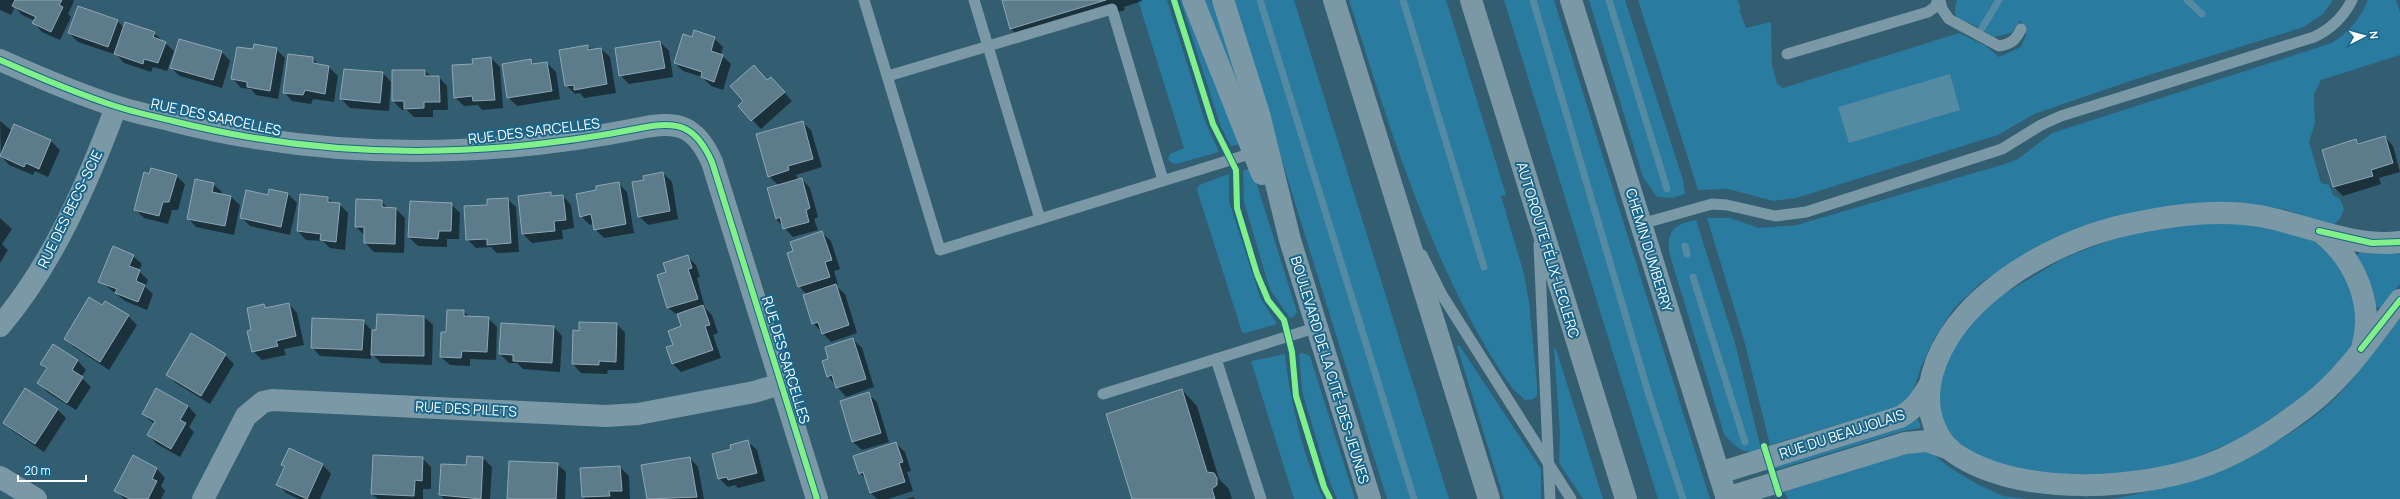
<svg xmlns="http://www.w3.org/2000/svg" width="2400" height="499" font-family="Manrope,sans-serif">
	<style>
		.green { fill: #297ba0 }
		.water { fill: #558aa3 }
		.shadow { fill: #0007 }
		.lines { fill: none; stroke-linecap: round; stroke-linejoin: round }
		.stream { stroke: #558aa3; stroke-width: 7 }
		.building { fill: #5c7c8b; stroke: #8ea7b4 }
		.service { stroke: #7a98a5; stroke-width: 11 }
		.minor { stroke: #7a98a5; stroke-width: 22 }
		.tertiary { stroke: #7a98a5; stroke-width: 22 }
		.motorway { stroke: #7b98a4; stroke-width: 22 }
		.cycleway-casing { stroke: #19668b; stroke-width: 8 }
		.cycleway { stroke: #82f089; stroke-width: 6 }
		.labels { text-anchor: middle; stroke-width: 4; stroke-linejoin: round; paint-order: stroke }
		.street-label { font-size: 14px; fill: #fff; stroke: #19668b }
	</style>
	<rect width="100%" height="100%" fill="#335d71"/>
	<!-- green -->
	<g class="green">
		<polygon points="1138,0 1167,0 1205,121 1219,152 1176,164 1170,162 1168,158 1170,154 1184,148"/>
		<polygon points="1180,0 1185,0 1239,144 1231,146 1221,127"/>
		<polygon points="1201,0 1211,0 1235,61 1249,116"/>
		<polygon points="1232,0 1294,0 1449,499 1387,499"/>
		<path d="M1349 0H1446L1506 195 1501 196 1524 274 1529 302 1537 384V395L1534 399 1525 400 1513 389 1503 375C1429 260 1390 129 1349 0Z"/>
		<polygon points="1504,0 1554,0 1710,499 1658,499"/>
		<polygon points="1589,0 1625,0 1683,180 1685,194 1672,198 1657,197 1643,177"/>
		<path d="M1638 0H1738L1741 9 1739 10 1746 28 1771 22 1772 65 1777 84 1783 88 1959 33 1986 46 1999 57 2021 47 2026 35 2021 20 2011 33 1994 37C1988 34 1984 30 1978 27 1965 19 1949 22 1957 0H2333L2323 14 2304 27 2133 80 2034 114 1998 135 1796 198 1773 201 1728 189 1698 190Z"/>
		<path d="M2368 0H2396L2400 12V55L2321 80 2314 95 2315 123 2309 142 2321 183 2329 185 2333 195 2340 199 2344 209 2341 217 2334 225 2284 209 2255 206 2022 256 1982 282 1954 308 1934 339 1921 367 1912 394 1903 405 1770 445 1744 340 1707 218H1730L1759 228 1797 225 2008 163 2018 159 2052 133 2332 43C2349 32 2360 19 2368 0Z"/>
		<polygon points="1248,169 1253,172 1297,312 1293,317 1290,318 1271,291 1267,280 1244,202 1243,171"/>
		<polygon points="1229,174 1229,201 1260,297 1277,324 1245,333 1242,332 1197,190 1199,185"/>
		<path d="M1696 220 1735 343 1761 449C1744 457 1735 446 1724 434L1669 252C1667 230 1675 224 1696 220Z"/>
		<polygon points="2216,222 2245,224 2300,235 2322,245 2345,275 2357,311 2356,331 2350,347 2338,364 2301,400 2241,438 2182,464 2068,481 1979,461 1947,432 1938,404 1940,380 1947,357 1977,316 2002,295 2064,258 2126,234 2158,228"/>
		<polygon points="2360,252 2373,254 2400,253 2400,284 2381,308 2374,307 2356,257"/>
		<path d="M2400 315V499H2109C2184 488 2291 448 2343 390 2364 367 2381 340 2400 315Z"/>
		<polygon points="1457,346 1460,346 1463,351 1541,469 1541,499 1504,499"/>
		<polygon points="1554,348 1556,349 1603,499 1583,499 1559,463 1560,433"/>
		<polygon points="1303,353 1310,356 1355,499 1337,499 1327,475 1302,391 1299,354"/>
		<path d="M1285 354C1289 396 1304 462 1324 499H1294L1251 361Z"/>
		<polygon points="1918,419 1921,428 1903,431 1778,469 1775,468 1775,466"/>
		<polygon points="1909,450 1932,453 1949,467 1977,484 2003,496 2028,499 1788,499 1784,492"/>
	</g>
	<!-- water -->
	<polygon class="water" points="1950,74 1960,110 1849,143 1838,107"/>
	<!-- shadow -->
	<g class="shadow">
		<polygon points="0,0 73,0 74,1 68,14 71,17 60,40 42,32 34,23 35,21 22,15 15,7 11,15 0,10"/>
		<polygon points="1003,0 1142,0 1142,1 1124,7 1125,10 1024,41 1011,29"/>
		<polygon points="117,20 124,28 154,33 174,51 167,71 153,67 151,72 124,63 117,55 78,42 69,33"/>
		<polygon points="714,38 723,47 721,55 731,64 723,90 711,86 702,77 683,71 675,63 693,39"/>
		<polygon points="660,42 669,51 673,77 629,84 620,75"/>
		<polygon points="588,46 592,50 601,49 610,57 616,93 584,98 580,93 575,94 566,85"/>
		<polygon points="276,49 285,58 278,99 256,95 251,89 241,88 233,79 254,51"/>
		<polygon points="222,52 230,61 222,88 180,76 171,68"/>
		<polygon points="312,58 319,65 329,67 338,76 334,102 313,99 311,104 292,101 284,92"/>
		<polygon points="491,58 500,67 503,108 482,110 478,105 464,106 455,97 474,65"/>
		<polygon points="531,60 535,65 547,63 556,72 560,99 517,106 508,97"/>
		<polygon points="393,71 425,71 432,77 439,77 447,86 448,110 433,110 433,117 414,117 407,110 402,110 393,101"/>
		<polygon points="383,73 391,82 389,111 350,108 341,99"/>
		<polygon points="779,87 792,101 761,129 739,106"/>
		<polygon points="0,121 12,131 14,125 51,141 60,150 48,177 35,171 33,175 9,165 1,156"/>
		<polygon points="802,122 811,130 822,167 796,175 798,180 802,179 810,188 818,217 814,219 818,230 793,237 776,219 779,186 769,176"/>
		<polygon points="2385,137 2393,146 2400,172 2379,178 2381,184 2343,196 2334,187 2323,150 2356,140 2360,144"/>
		<polygon points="663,173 672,182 678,219 648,225 639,216 645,181"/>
		<polygon points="150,175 176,176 185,184 178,210 172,210 168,224 144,218 135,209"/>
		<polygon points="618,183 627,192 634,233 604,238 595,229 594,224 590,225 581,216 597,191"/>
		<polygon points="213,184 222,192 221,195 231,197 240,205 234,235 196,227 188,218"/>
		<polygon points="550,193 554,197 563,196 571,205 574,228 562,230 563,239 532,243 523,234"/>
		<polygon points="288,194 297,203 290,235 250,226 241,217"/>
		<polygon points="328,198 334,204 339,204 348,213 345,250 330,248 323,241 306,240 298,231"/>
		<polygon points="507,199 516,207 519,252 497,253 491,247 476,248 467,239 488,206"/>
		<polygon points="381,201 389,209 396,209 405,218 404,253 374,252 365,243 364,235 356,227"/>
		<polygon points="451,204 460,213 459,239 447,239 447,247 418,246 409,237"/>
		<polygon points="0,218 12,229 2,244 8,250 0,263"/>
		<polygon points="822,233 831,241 840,269 834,271 838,285 836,286 845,294 857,333 831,342 813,323 807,295 799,286 795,252"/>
		<polygon points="133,256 142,264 139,271 148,280 145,287 153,294 147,310 125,301 100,281"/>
		<polygon points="687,256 696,265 700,277 697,278 705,308 712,315 718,333 713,335 721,358 681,372 672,363 674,345 682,327 679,316 668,308 658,276 667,273"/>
		<polygon points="289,304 297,313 304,345 284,349 286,355 262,360 253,351 253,331 264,306 267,309"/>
		<polygon points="103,307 128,316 137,325 109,370 74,347 65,339"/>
		<polygon points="464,311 470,318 488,318 497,327 496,360 470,359 470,366 450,365 441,357 447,333"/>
		<polygon points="424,317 433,325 432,365 381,363 371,353 371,359 320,356 312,347 363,321 372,331 377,331"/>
		<polygon points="617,324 625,333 624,370 608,370 607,374 581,373 573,364 580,332"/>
		<polygon points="554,327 562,336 560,372 523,369 517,363 509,363 500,354"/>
		<polygon points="192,334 225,355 234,364 210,404 176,383 167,375"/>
		<polygon points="853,339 862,348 874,387 846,397 828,376 830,360"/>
		<polygon points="54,345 78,361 86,370 81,377 91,387 76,410 47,392 39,383 47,370 41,364"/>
		<polygon points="157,389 188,406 196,415 189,427 194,432 180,457 157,444 148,435 154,424 143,414"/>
		<polygon points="1182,390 1197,406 1219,479 1229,489 1232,499 1133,499"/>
		<polygon points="868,394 877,402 889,442 862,450 853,442"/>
		<polygon points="57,409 66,418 44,452 13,431 4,423"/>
		<polygon points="748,442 757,450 765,481 738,488 735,485 728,487 719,478 733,450"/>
		<polygon points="896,443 905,452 911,471 907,472 913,491 888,499 877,499 871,493 867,480 860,473"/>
		<polygon points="289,449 323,465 331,474 320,499 299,499 286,493 278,484 285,468 282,464"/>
		<polygon points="133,457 157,469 165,478 161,486 165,491 161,499 124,499 116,490"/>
		<polygon points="422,458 431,467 431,489 423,489 423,499 378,499 372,494"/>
		<polygon points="483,458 492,467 490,499 444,499 440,495 442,465 467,466"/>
		<polygon points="690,458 698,467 704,499 648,499 642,466"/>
		<polygon points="557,464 566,472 565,499 508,499"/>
		<polygon points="620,467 629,476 630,499 585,499 583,497 581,469"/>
		<polygon points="913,497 915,499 905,499"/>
	</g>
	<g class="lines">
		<!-- stream -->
		<g class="stream">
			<polyline points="1260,0 1414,499"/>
			<polyline points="1403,0 1484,267"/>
			<polyline points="1533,0 1648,392 1683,499"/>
			<polyline points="1609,0 1667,189"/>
			<polyline points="2187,0 2202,14"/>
			<polyline points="1982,28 1999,0"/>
			<polyline points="1685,246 1687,254"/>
			<polyline points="1693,277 1745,442"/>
		</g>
	</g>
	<!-- building -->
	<g class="building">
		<polygon points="15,0 62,0 59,5 63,7 51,32 32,23 36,17 12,6"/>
		<polygon points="1002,0 1106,0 1010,29"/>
		<polygon points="78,6 118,20 108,47 68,33"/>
		<polygon points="125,22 155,32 153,37 166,42 158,63 144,59 143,64 114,54"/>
		<polygon points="694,30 715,37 711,51 723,55 714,82 701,77 702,72 674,63 683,34 692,37"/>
		<polygon points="179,39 222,51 213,80 170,68"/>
		<polygon points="660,41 665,68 619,76 615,48"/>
		<polygon points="254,44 277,48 270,91 247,87 247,82 231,79 237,47 253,49"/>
		<polygon points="588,45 588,50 601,48 607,84 574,90 574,85 565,86 559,50"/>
		<polygon points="288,54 313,57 313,63 329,66 325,94 305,90 303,95 283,93"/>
		<polygon points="491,57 495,100 473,101 472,96 454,98 452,65 473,64 472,59"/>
		<polygon points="531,59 532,64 547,62 552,91 507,98 502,64"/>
		<polygon points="754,65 767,80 771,77 785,92 751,121 738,106 743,101 730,86"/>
		<polygon points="344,69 383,72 380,103 340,99"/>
		<polygon points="392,70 425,70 425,76 439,76 440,102 424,102 424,108 404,109 404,101 392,101"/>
		<polygon points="803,121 813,159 788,166 789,170 768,177 756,134"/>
		<polygon points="14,124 51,140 39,169 26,163 24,167 0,156"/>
		<polygon points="2385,136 2393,163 2371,170 2373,176 2333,187 2322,150 2356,139 2358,144"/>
		<polygon points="151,168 177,175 169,202 163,202 159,216 134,210 144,172 149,174"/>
		<polygon points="663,172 670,211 638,217 632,182 644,180 643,176"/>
		<polygon points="802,178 810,208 806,210 809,222 783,229 780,217 776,219 767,188"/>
		<polygon points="195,179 214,183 212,192 231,196 225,226 187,219"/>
		<polygon points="619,182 626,224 594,230 591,214 580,217 576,194 596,190 596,186"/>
		<polygon points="269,189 288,193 281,227 240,218 246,190 268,195"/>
		<polygon points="551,192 551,196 563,195 566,220 554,221 555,231 522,234 518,196"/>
		<polygon points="300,194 328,197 328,202 340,203 336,242 320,240 321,234 297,231"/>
		<polygon points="508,198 511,243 487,245 487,239 466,240 464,206 487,205 487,199"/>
		<polygon points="356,199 382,200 382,207 396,208 395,244 364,243 364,227 355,227"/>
		<polygon points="410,201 452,203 451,231 439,231 438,239 408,237"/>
		<polygon points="822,231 832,260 825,262 830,277 798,287 787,253 793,251 790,242"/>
		<polygon points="113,246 134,255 129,266 140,270 136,281 145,285 138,302 115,293 117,289 98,282"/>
		<polygon points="688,255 692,268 688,269 698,299 667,308 657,275 666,272 663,263"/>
		<polygon points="836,284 849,325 822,334 818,322 812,324 803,295"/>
		<polygon points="89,297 102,305 105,301 129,315 100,362 64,339"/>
		<polygon points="289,303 296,336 276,341 278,346 252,352 247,331 251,330 247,308 264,304 265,308"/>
		<polygon points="703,305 710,325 705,326 713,350 672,364 666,347 673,345 668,331 681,326 677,314"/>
		<polygon points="447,310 464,310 464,316 489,317 487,352 462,351 461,358 440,357 441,332 446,332"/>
		<polygon points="377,314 424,316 424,356 371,355 372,330 376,330"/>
		<polygon points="312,318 364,320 362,350 311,348"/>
		<polygon points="579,322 617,323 616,362 599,361 599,365 572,364 573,330 579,331"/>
		<polygon points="501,323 554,326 552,363 513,361 513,355 499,354"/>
		<polygon points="191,333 226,354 201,396 166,375"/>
		<polygon points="853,338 866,379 836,388 832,375 827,377 822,361 828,359 825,347"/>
		<polygon points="53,344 78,360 72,370 83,377 67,403 37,383 47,368 40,364"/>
		<polygon points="25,388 58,409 35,444 3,423"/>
		<polygon points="156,388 188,406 180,420 186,423 171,449 147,435 155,421 142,414"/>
		<polygon points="1182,389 1207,472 1214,473 1217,478 1217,485 1212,489 1215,499 1132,499 1106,414"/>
		<polygon points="869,392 881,433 852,442 840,401"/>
		<polygon points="748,440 757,473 728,480 727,477 718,479 712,454 731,449 730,445"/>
		<polygon points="896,442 903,462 899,463 905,482 870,493 863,472 859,474 853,456"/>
		<polygon points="289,448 323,464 307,499 276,485 285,466 281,465"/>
		<polygon points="133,455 157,468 152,479 157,481 148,499 130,499 114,491"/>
		<polygon points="373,455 423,457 422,481 415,480 414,496 371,494"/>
		<polygon points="467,456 483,457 481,499 439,495 441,464 466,465"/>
		<polygon points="690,457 697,497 647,499 641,465"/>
		<polygon points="509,461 558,463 556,499 507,499"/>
		<polygon points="620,466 622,491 609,491 610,496 582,497 580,468"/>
	</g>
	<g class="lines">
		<!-- service -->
		<g class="service">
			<polyline points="864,0 940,250 1256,152"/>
			<polyline points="974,0 1040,219"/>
			<path d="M1940 0 1942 9 1949 19 1999 46C2011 44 2016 40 2021 29"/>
			<polyline points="1787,54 1928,12 1935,7 1938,0"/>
			<polyline points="888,76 1112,9 1163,180"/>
			<path d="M1641 224 1712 204 1727 205 1775 216 1806 212 2002 149 2041 125 2061 116 2314 37C2331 29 2343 18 2352 0"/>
			<polyline points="1539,244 1550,499"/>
			<polyline points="1422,255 1442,295 1571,499"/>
			<polyline points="1103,394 1216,359"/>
			<polyline points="1261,499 1216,359 1318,327"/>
		</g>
		<!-- minor -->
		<g class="minor">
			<path d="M0 60C38 77 75 93 115 106 133 112 153 116 173 121 327 160 485 159 641 128 678 120 696 126 712 162L817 499"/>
			<path d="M2322 233C2355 260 2375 305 2362 348"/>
			<path d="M2400 242C2352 248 2306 224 2260 216 2213 208 2163 216 2117 227 2046 245 1952 299 1932 375 1925 401 1930 429 1949 449 2012 499 2149 492 2222 459 2254 445 2283 425 2310 404 2346 376 2372 336 2400 300"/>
			<path d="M0 326C53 264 88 182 116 107"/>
			<path d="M1719 473 1900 417C1915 409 1921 399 1930 384"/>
			<polyline points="0,477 36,499"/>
			<polyline points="1726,498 1905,443 1927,441 1950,449"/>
			<polyline points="203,499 246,416 263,402 272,400 606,416 638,414 754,392 781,384"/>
		</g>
		<!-- tertiary -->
		<g class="tertiary">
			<polyline points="1193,0 1262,174"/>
			<polyline points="1223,0 1259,114 1290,240 1370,499"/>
			<polyline points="1571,0 1727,499"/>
		</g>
		<!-- motorway -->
		<g class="motorway">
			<polyline points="1334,0 1489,499"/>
			<polyline points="1471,0 1626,499"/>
		</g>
		<!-- cycleway casing -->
		<g class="cycleway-casing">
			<g id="cycleway">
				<polyline points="1174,0 1213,124 1236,170 1237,208 1257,274 1268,300 1284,320 1292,352 1296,396 1324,487 1330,499"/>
				<path d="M0 60C38 77 75 93 115 106 133 112 153 116 173 121 327 160 485 159 641 128 678 120 696 126 712 162L817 499"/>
				<polyline points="2319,231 2372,243 2400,242"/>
				<polyline points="2361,349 2400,300"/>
				<polyline points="1764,446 1779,494"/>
			</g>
		</g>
		<!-- cycleway -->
		<use href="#cycleway" class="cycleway"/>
	</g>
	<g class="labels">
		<!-- street labels -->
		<g class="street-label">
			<text transform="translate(216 117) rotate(12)" y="5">RUE DES SARCELLES</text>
			<text transform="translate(534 131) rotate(-7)" y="5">RUE DES SARCELLES</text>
			<text transform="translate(70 209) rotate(-64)" y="5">RUE DES BECS-SCIE</text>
			<text transform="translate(1548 250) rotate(73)" y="5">AUTOROUTE FÉLIX-LECLERC</text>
			<text transform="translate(1649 250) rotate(73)" y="5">CHEMIN DUMBERRY</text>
			<text transform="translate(786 360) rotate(73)" y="5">RUE DES SARCELLES</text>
			<text transform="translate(1330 370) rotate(73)" y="5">BOULEVARD DE LA CITÉ-DES-JEUNES</text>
			<text transform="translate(466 409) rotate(3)" y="5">RUE DES PILETS</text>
			<text transform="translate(1842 434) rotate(-18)" y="5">RUE DU BEAUJOLAIS</text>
		</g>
	</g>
	<!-- north arrow -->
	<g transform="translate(2364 36) rotate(84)" stroke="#19668b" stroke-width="3" paint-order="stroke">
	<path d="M0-3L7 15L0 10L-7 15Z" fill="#ffffff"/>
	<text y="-6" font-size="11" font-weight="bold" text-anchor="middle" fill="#ffffff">N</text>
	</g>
	<!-- scale -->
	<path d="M18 475v6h68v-6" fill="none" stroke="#ffffff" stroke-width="2"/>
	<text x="24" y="475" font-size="12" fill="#ffffff" stroke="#19668b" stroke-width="3" paint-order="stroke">20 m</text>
</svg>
